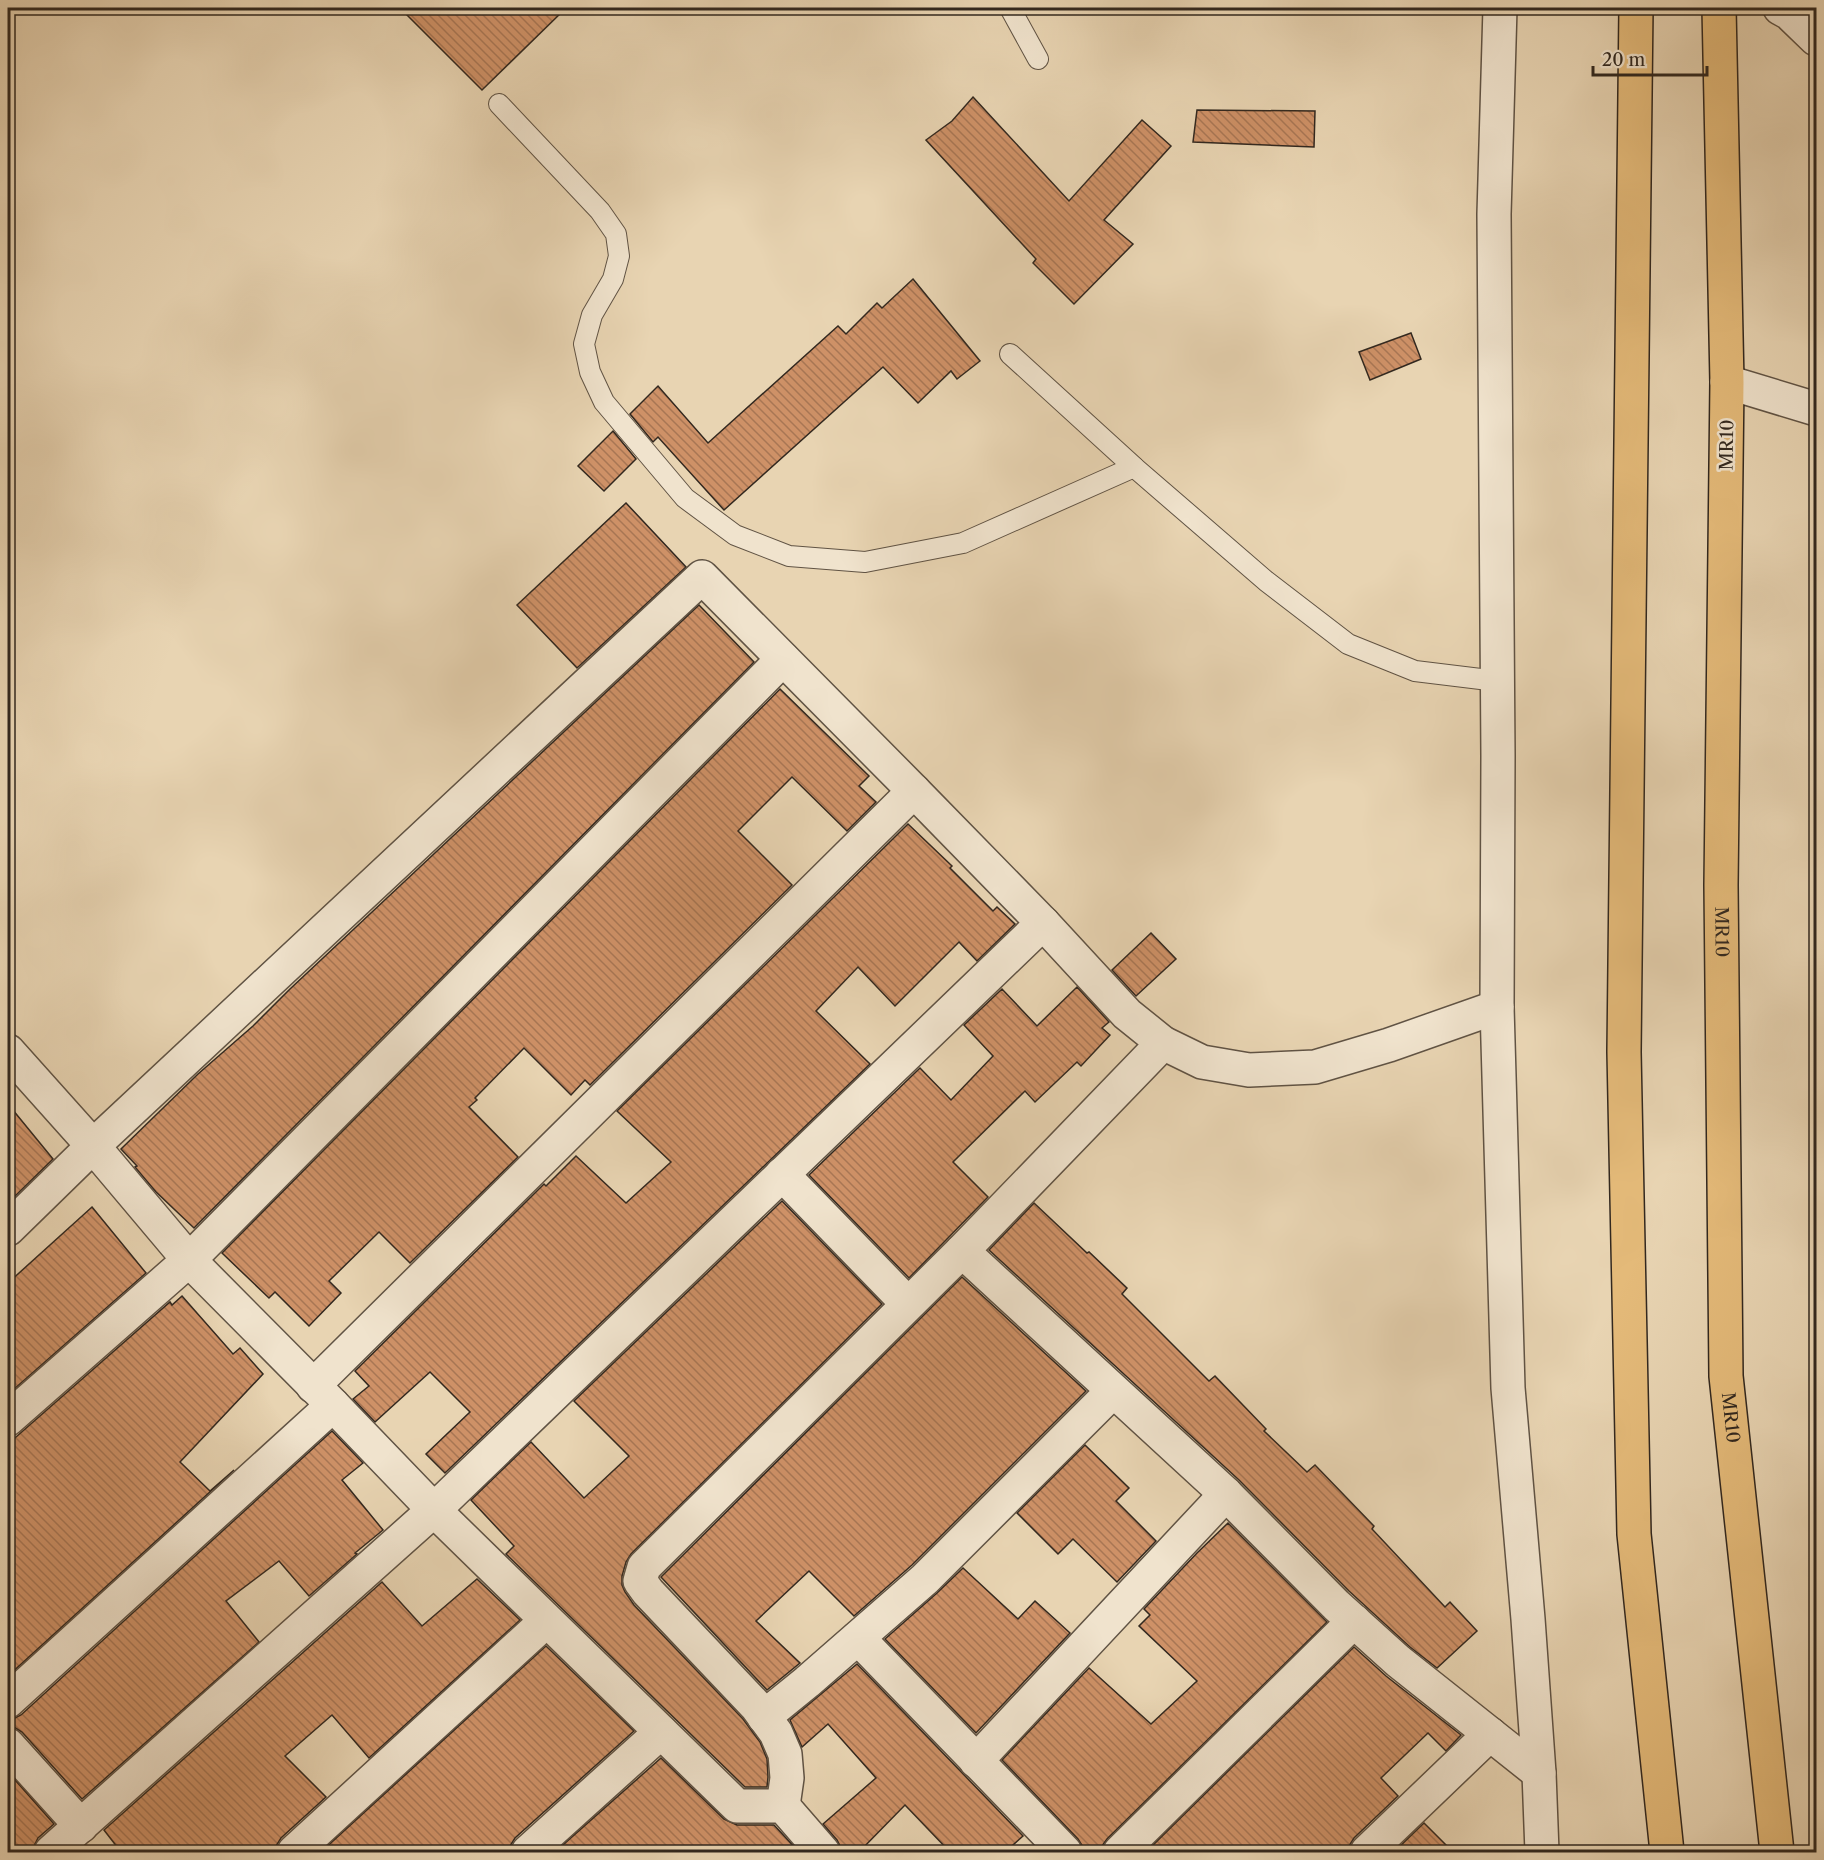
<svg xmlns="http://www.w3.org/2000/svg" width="1824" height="1860" font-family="'Libre Caslon Text',serif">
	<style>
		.building { fill: url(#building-back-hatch); stroke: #32281f; stroke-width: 1.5 }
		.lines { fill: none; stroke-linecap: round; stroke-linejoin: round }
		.service-casing { stroke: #605344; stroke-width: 22 }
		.minor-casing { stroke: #605344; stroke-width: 36 }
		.tertiary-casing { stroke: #605344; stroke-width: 36 }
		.primary-casing { stroke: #32281f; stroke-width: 36 }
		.service { stroke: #f0e3cd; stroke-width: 20 }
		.minor { stroke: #f0e3cd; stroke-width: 33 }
		.tertiary { stroke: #f0e3cd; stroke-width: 33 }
		.primary { stroke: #e4ba79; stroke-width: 33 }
		.labels { text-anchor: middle; stroke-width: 5; stroke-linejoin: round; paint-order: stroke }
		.street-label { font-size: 18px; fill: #32281f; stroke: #f0e3cd }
	</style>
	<defs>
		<pattern id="building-back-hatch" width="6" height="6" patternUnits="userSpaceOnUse" patternTransform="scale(1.5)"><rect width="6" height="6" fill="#ce9167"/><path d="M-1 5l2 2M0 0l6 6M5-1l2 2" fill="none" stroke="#a87654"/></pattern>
	</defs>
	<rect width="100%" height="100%" fill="#e8d4b2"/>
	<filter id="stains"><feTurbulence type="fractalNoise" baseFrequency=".00333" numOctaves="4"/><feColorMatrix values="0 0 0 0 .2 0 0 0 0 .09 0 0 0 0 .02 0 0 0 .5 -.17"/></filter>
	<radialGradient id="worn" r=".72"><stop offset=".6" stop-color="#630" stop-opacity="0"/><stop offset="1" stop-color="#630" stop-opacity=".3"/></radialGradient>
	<!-- building -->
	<g class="building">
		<polygon points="400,8 566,8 482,90"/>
		<polygon points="973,97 1069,201 1142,120 1171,146 1104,220 1133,244 1074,304 1033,263 1036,259 926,140 952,121"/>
		<polygon points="1197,110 1315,111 1314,147 1193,142"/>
		<polygon points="913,279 980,361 957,379 951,371 918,403 883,367 724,510 658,437 653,442 630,414 658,386 708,443 838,326 846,334 877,303 882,308"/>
		<polygon points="1411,333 1421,359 1370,380 1359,352"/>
		<polygon points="613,431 636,459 604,491 578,466"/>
		<polygon points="626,503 686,567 577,668 517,605"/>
		<polygon points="699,605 754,662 194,1228 156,1192 135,1167 137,1166 121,1149 198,1074 253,1026 290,989"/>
		<polygon points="780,689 869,776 859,786 876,802 847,831 792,777 738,831 792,885 590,1085 585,1080 571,1095 524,1048 475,1098 477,1100 469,1107 518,1157 410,1263 379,1232 329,1281 341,1293 309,1326 275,1292 269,1298 222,1253"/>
		<polygon points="908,824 952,866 950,868 993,911 997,907 1015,924 977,961 959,942 895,1006 858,967 816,1011 870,1064 445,1473 426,1454 470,1412 430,1372 375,1422 353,1399 369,1386 355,1371 544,1184 546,1186 576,1156 626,1203 671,1162 617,1111"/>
		<polygon points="1151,933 1176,959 1136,996 1112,970"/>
		<polygon points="1077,987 1109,1022 1102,1028 1110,1035 1081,1066 1077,1062 1035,1102 1025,1091 953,1162 988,1197 909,1278 809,1175 920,1068 951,1100 993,1056 964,1025 1002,989 1037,1026"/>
		<polygon points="8,1104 53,1159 8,1203"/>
		<polygon points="782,1201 882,1304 631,1554 626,1562 622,1576 622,1585 625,1592 634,1605 743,1719 760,1742 767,1759 768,1777 767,1787 745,1787 506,1554 514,1546 471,1500 531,1442 584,1498 629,1456 574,1401"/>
		<polygon points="1034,1203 1087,1253 1089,1252 1127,1288 1122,1294 1209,1381 1215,1376 1266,1429 1264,1431 1307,1472 1315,1465 1374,1526 1372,1529 1445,1607 1450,1602 1477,1631 1437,1668 1410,1647 1349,1591 1239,1480 989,1250"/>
		<polygon points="92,1207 146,1273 13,1390 8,1384 8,1283"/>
		<polygon points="962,1277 1086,1391 912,1565 854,1616 809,1571 756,1621 800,1663 767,1690 661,1577"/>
		<polygon points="182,1296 233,1354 240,1348 263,1374 180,1462 210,1491 234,1470 8,1676 8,1444 170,1302 172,1305"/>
		<polygon points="332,1431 363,1463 342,1480 383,1530 355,1553 357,1554 309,1596 279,1561 226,1601 259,1642 82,1799 22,1732 14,1727 8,1727 8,1719 13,1719 21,1715"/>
		<polygon points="1085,1445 1129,1488 1116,1501 1156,1541 1117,1582 1073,1539 1058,1554 1017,1513"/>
		<polygon points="1228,1523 1327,1622 1107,1839 1102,1846 1102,1852 1083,1852 1083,1847 1078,1839 1002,1760 1089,1668 1151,1724 1197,1681 1139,1626 1150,1615 1144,1609 1197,1553"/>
		<polygon points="963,1568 1018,1619 1035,1601 1070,1633 976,1733 885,1639 937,1593"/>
		<polygon points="477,1579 520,1620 369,1758 332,1715 285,1756 326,1797 281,1838 276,1846 276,1852 121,1852 104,1830 382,1582 422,1626"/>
		<polygon points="546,1646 634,1731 515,1838 510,1846 510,1852 321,1852"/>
		<polygon points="1354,1647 1386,1676 1461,1735 1446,1751 1428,1733 1381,1778 1398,1796 1354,1838 1349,1846 1349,1852 1146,1852"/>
		<polygon points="857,1664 1023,1836 1005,1852 950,1852 905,1805 859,1852 841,1852 841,1848 837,1840 823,1824 876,1778 828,1724 802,1747 790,1720"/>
		<polygon points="661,1758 724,1819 737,1825 774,1825 799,1852 555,1852"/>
		<polygon points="8,1772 54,1824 38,1838 31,1852 8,1852"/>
		<polygon points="1424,1823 1453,1852 1394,1852"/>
	</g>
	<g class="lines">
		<!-- service casing -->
		<g class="service-casing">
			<g id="service">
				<polyline points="1010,8 1038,59"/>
				<polyline points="499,104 600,211 616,234 619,256 613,279 592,315 584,344 590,372 604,402 685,498 735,535 789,556 865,562 963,543 1134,467"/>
				<polyline points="1010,354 1134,467 1266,581 1348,644 1415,671 1497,681"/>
			</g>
		</g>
		<!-- minor casing -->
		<g class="minor-casing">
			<g id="minor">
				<polyline points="1780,8 1789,13 1816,39"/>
				<polyline points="8,1051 93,1146 702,577 914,791 1043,923 1127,1014 1163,1043 1202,1062 1249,1070 1315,1067 1389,1045 1497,1007"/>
				<polyline points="782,1174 908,1304"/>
				<polyline points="8,1229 93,1146 189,1260 8,1419"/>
				<polyline points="962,1251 1226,1494 1336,1605 1398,1661 1539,1773"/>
				<polyline points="313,1386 914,791"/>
				<polyline points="858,1638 1065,1852"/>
				<polyline points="8,1701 333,1405 189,1260 783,659"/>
				<polyline points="764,1717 807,1682 925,1579 1113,1391"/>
				<polyline points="8,1745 81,1826"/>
				<polyline points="976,1761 1226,1494"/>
				<polyline points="783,1806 787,1778 785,1754 776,1733 757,1707 648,1592 640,1581 644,1567 962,1251 1163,1043"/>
				<polyline points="51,1852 434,1510 333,1405"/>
				<polyline points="294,1852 546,1621"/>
				<polyline points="528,1852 661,1732"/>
				<polyline points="823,1852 783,1806 737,1806 434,1510 1043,923"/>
				<polyline points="1120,1852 1354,1621"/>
				<polyline points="1367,1852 1490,1734"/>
			</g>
		</g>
		<!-- tertiary casing -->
		<g class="tertiary-casing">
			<g id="tertiary">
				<polyline points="1500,8 1494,214 1498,756 1497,1007 1508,1388 1528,1619 1539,1773 1542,1852"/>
				<polyline points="1727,382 1816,409"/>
			</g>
		</g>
		<!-- primary casing -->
		<g class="primary-casing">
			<g id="primary">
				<polyline points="1636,8 1624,1052 1634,1534 1667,1852"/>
				<path id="s1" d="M1719 8 1727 382 1721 885 1726 1376 1777 1852"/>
			</g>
		</g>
		<!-- service -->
		<use href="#service" class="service"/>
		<!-- minor -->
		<use href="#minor" class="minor"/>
		<!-- tertiary -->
		<use href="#tertiary" class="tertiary"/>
		<!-- primary -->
		<use href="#primary" class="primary"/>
	</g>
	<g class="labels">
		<!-- street labels -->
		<g class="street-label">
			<text transform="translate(1727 445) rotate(-89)" y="6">MR10</text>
			<text dy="6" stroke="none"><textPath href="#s1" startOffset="924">MR10</textPath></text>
			<text dy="6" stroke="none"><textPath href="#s1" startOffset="1410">MR10</textPath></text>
		</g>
	</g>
	<!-- margin -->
	<rect width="1824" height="1860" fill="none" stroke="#e8d4b2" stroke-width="30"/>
	<rect x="9" y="9" width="1806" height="1842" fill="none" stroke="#32281f" stroke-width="3"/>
	<rect x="15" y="15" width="1794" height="1830" fill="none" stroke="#32281f" stroke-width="1.5"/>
	<!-- scale -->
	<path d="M1593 66v9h114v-9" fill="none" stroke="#32281f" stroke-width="3"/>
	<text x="1602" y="66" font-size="18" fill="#32281f" stroke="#f0e3cd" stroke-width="4.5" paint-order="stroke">20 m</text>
	<rect width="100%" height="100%" filter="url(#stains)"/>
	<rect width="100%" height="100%" fill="url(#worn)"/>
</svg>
